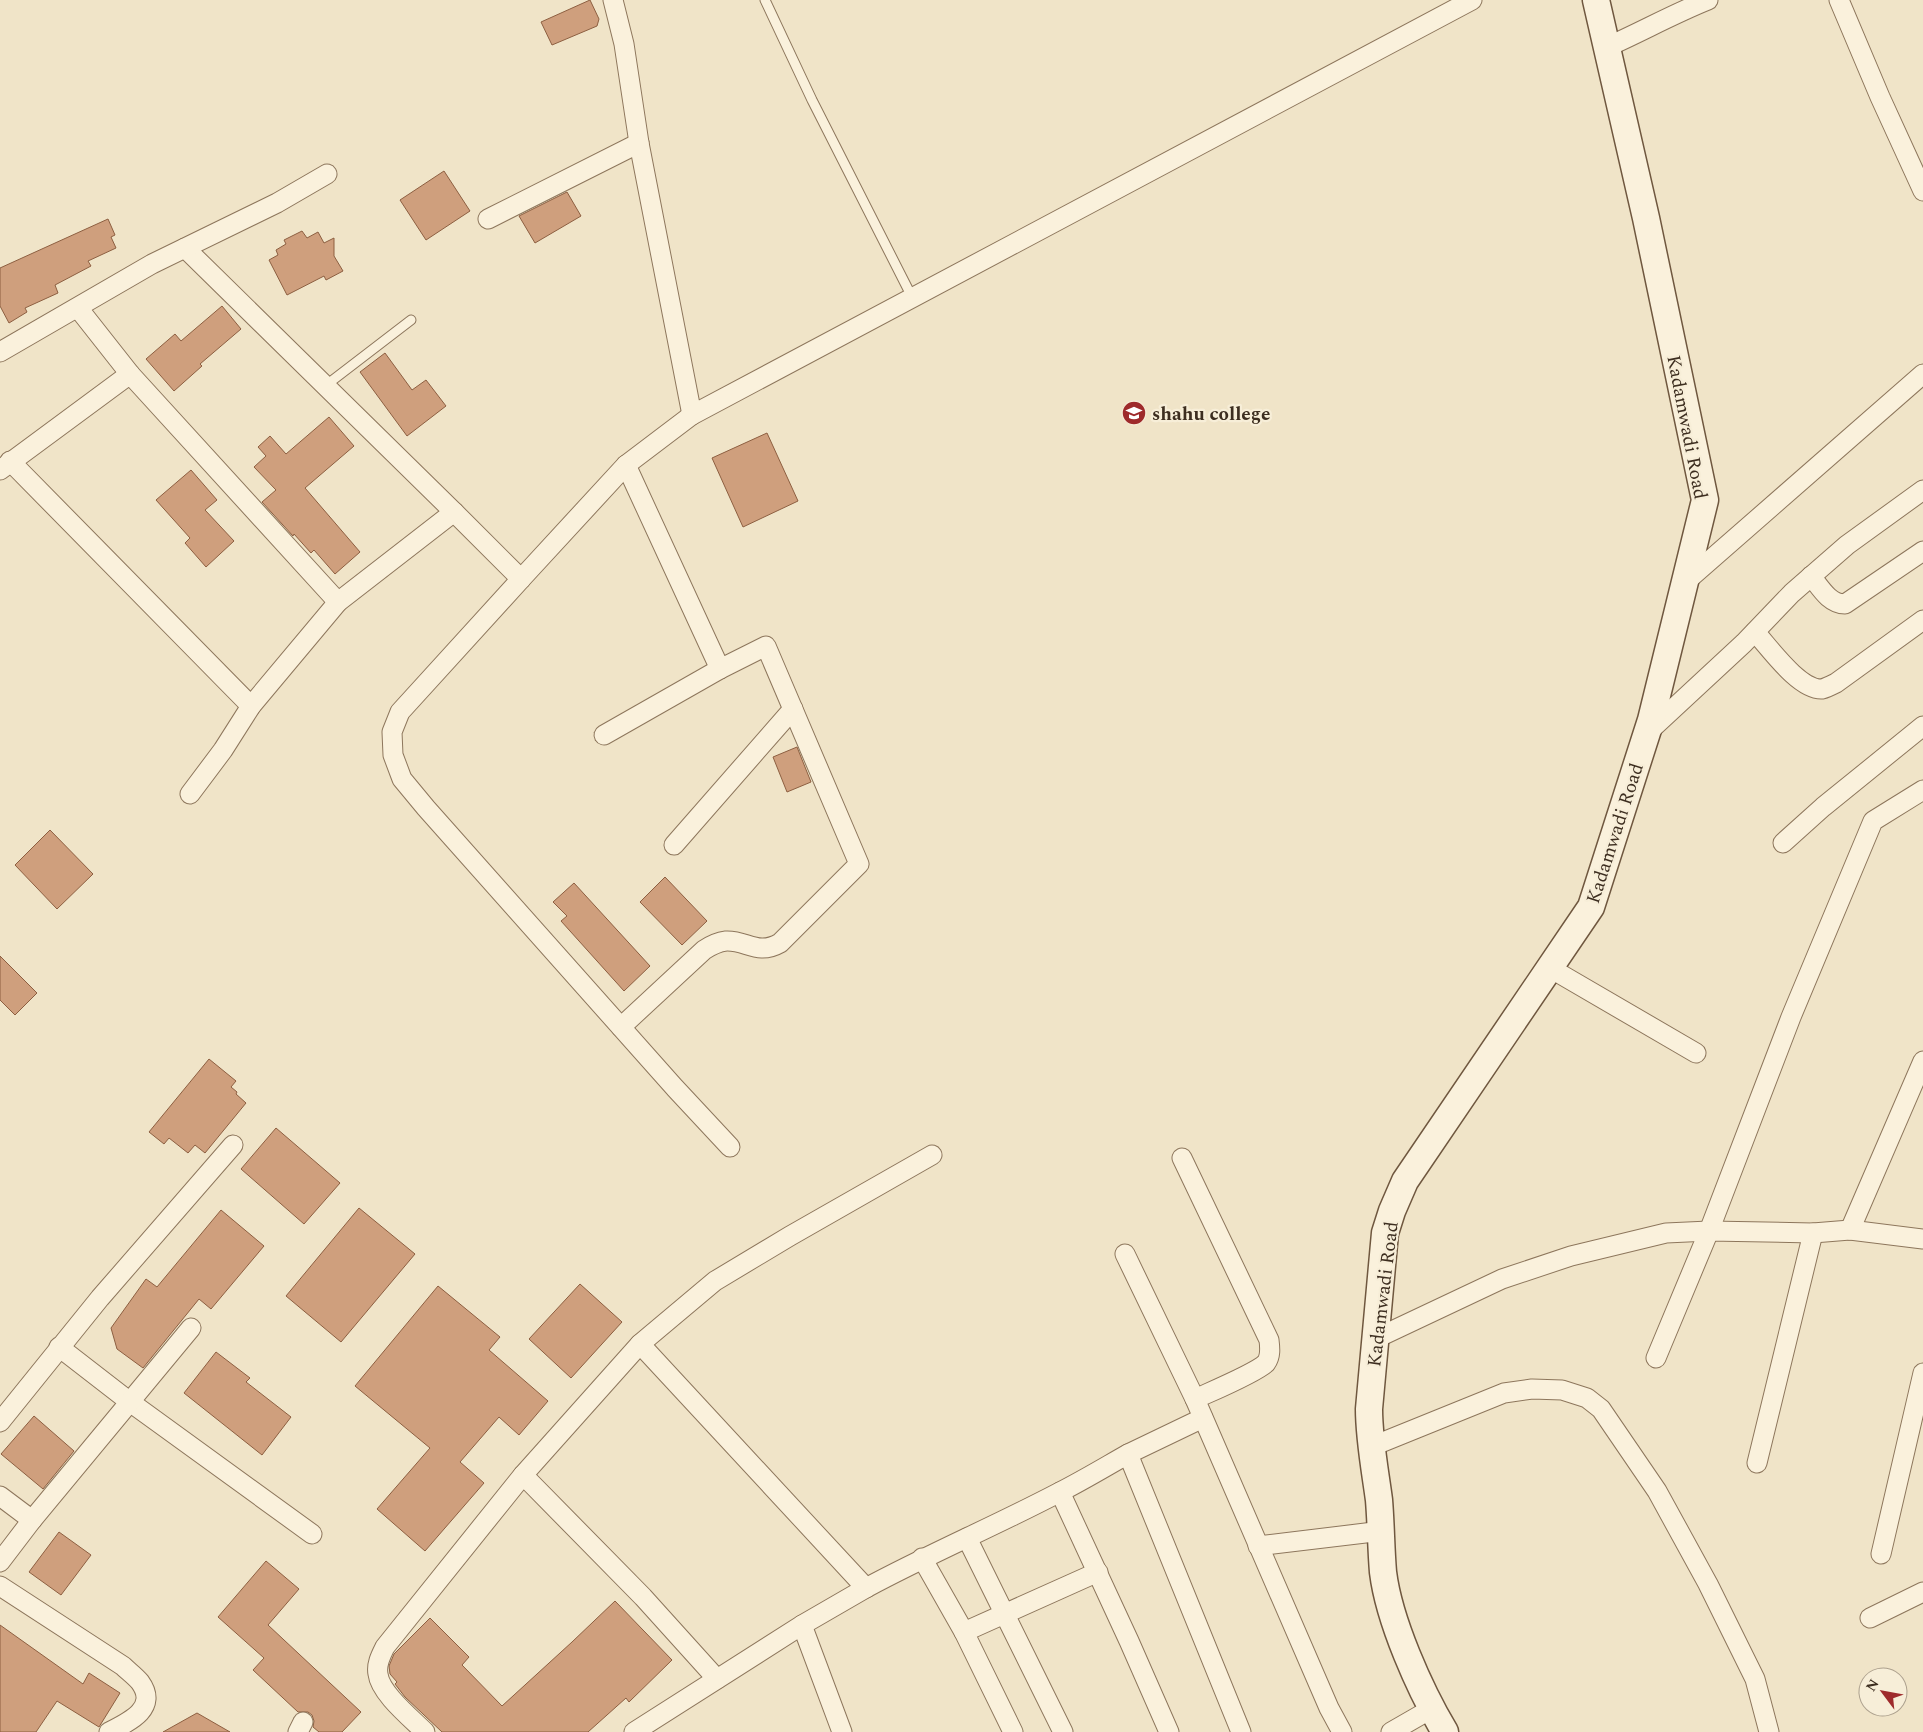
<svg xmlns="http://www.w3.org/2000/svg" width="1923" height="1732" font-family="Spectral,serif">
	<style>
		.building { fill: #cf9f7d; stroke: #8d5f41 }
		.lines { fill: none; stroke-linecap: round; stroke-linejoin: round }
		.lane-casing { stroke: #8d765c; stroke-width: 11 }
		.street-casing { stroke: #8d765c; stroke-width: 21 }
		.secondary-casing { stroke: #6f573f; stroke-width: 29 }
		.lane { stroke: #faf1dc; stroke-width: 9 }
		.street { stroke: #faf1dc; stroke-width: 19 }
		.secondary { stroke: #faf1dc; stroke-width: 26 }
		.labels { text-anchor: middle; stroke-width: 4.5; stroke-linejoin: round; paint-order: stroke }
		.poi-label { font-size: 19px; font-weight: bold; fill: #3d2e20; stroke: #f7eed8; text-anchor: start }
		.street-label { font-size: 19px; fill: #3d2e20; stroke: #f7eed8 }
	</style>
	<rect width="100%" height="100%" fill="#f0e4c8"/>
	<!-- building -->
	<g class="building">
		<polygon points="590,0 599,19 597,26 552,45 541,22"/>
		<polygon points="444,171 470,211 426,240 400,200"/>
		<polygon points="567,192 581,216 535,243 519,216"/>
		<polygon points="108,219 115,235 111,237 116,248 88,261 91,266 55,285 58,293 25,308 27,312 9,323 0,306 0,268"/>
		<polygon points="302,231 307,238 318,232 324,243 334,238 334,256 343,271 326,280 324,276 287,295 269,260 278,255 276,250 286,244 284,240"/>
		<polygon points="222,306 241,329 200,364 202,366 174,391 146,359 175,334 181,341"/>
		<polygon points="385,353 412,390 426,380 446,406 407,436 360,372"/>
		<polygon points="329,417 354,446 305,488 360,552 335,574 314,550 311,553 294,534 293,536 262,502 276,490 254,467 266,456 258,447 270,436 286,454"/>
		<polygon points="767,433 798,501 743,527 712,458"/>
		<polygon points="191,470 217,500 205,510 234,541 206,567 185,543 190,538 156,500"/>
		<polygon points="797,747 811,782 787,792 773,757"/>
		<polygon points="50,830 93,874 57,909 15,865"/>
		<polygon points="665,877 707,921 682,945 640,902"/>
		<polygon points="574,883 650,966 624,991 561,921 567,916 553,902"/>
		<polygon points="0,956 37,993 15,1015 0,1000"/>
		<polygon points="209,1059 236,1081 231,1087 237,1092 236,1094 246,1103 205,1153 195,1145 188,1153 169,1138 164,1144 149,1132"/>
		<polygon points="276,1128 340,1183 304,1224 241,1169"/>
		<polygon points="359,1208 415,1254 341,1342 286,1296"/>
		<polygon points="221,1210 264,1246 211,1309 199,1299 143,1368 117,1349 111,1328 146,1279 157,1287"/>
		<polygon points="580,1284 622,1322 571,1378 529,1339"/>
		<polygon points="438,1286 500,1337 489,1350 548,1401 519,1435 499,1417 460,1462 484,1483 425,1551 377,1509 430,1448 355,1386"/>
		<polygon points="216,1352 250,1378 246,1382 291,1417 262,1455 184,1393"/>
		<polygon points="34,1416 74,1451 43,1489 1,1454"/>
		<polygon points="59,1532 91,1555 61,1595 29,1572"/>
		<polygon points="266,1561 299,1589 268,1625 361,1712 342,1732 319,1732 313,1727 314,1721 312,1715 308,1712 298,1712 253,1670 264,1658 218,1617"/>
		<polygon points="615,1601 672,1660 629,1702 626,1698 588,1732 442,1732 405,1697 395,1684 397,1682 390,1674 389,1666 394,1654 430,1618 469,1657 462,1665 502,1706 572,1642"/>
		<polygon points="0,1625 83,1684 89,1673 120,1693 99,1727 57,1701 36,1732 0,1732"/>
		<polygon points="197,1713 230,1732 163,1732"/>
	</g>
	<g class="lines">
		<!-- lane casing -->
		<g class="lane-casing">
			<g id="lane">
				<polyline points="765,0 812,100 912,297"/>
				<polyline points="325,386 411,320"/>
			</g>
		</g>
		<!-- street casing -->
		<g class="street-casing">
			<g id="street">
				<polyline points="613,0 624,44 639,143 692,415 1472,0"/>
				<polyline points="1839,0 1880,97 1923,191"/>
				<path d="M1607 47C1641 32 1673 14 1708 0"/>
				<polyline points="488,219 639,143"/>
				<polyline points="185,248 454,512 338,602 251,706 223,750 190,794"/>
				<polyline points="78,308 130,374"/>
				<polyline points="0,352 152,264 277,203 327,174"/>
				<polyline points="10,461 251,706"/>
				<polyline points="0,470 130,374 338,602"/>
				<polyline points="454,512 521,579 626,465 692,415"/>
				<path d="M1811 576C1820 587 1829 604 1845 604L1923 551"/>
				<polyline points="521,579 400,712 392,732 393,755 402,779 426,808 675,1088 730,1147"/>
				<polyline points="1684,583 1923,374"/>
				<path d="M1755 632C1769 647 1799 690 1822 689 1826 688 1832 685 1836 683L1923 620"/>
				<polyline points="1647,733 1744,643 1792,593 1847,545 1923,490"/>
				<polyline points="604,735 720,669"/>
				<polyline points="1783,843 1823,807 1923,726"/>
				<polyline points="674,845 793,709"/>
				<polyline points="1550,968 1696,1053"/>
				<path d="M621 1027 704 950C710 946 718 942 726 941 747 940 757 956 780 943L859 864 766 646 720 669 626 465"/>
				<path d="M1182 1158 1269 1340C1270 1348 1271 1356 1266 1363 1256 1373 1210 1392 1195 1399"/>
				<polyline points="1850,1230 1923,1061"/>
				<polyline points="1125,1254 1195,1399 1329,1708 1342,1732"/>
				<polyline points="1377,1338 1502,1279 1571,1256 1666,1233 1709,1231 1813,1233 1850,1230 1923,1239"/>
				<polyline points="640,1344 715,1281 790,1236 932,1155"/>
				<polyline points="59,1347 130,1402 312,1534"/>
				<polyline points="1656,1358 1709,1231 1791,1017 1873,821 1923,790"/>
				<polyline points="0,1422 100,1298 233,1145"/>
				<polyline points="1373,1446 1504,1393 1532,1389 1562,1390 1587,1398 1601,1409 1657,1491 1708,1584 1755,1679 1769,1732"/>
				<polyline points="1128,1454 1203,1418"/>
				<polyline points="1757,1463 1813,1233"/>
				<polyline points="523,1475 643,1597 717,1679"/>
				<polyline points="1060,1492 1129,1641 1169,1732"/>
				<polyline points="0,1496 32,1520"/>
				<polyline points="967,1538 1063,1732"/>
				<polyline points="1258,1546 1382,1531"/>
				<polyline points="1881,1554 1923,1373"/>
				<polyline points="922,1558 964,1632 1098,1572"/>
				<polyline points="0,1562 32,1520 191,1328"/>
				<path d="M0 1586 123 1666C128 1671 135 1676 140 1682 159 1708 129 1722 109 1732"/>
				<path d="M866 1588C929 1554 995 1526 1058 1493 1082 1481 1105 1467 1128 1454L1241 1732"/>
				<polyline points="1870,1618 1923,1592"/>
				<polyline points="802,1625 842,1732"/>
				<polyline points="964,1632 1013,1732"/>
				<polyline points="298,1732 303,1722"/>
				<path d="M425 1732C411 1718 380 1693 378 1674 376 1664 381 1655 385 1647L523 1475 640 1344 866 1588 802 1625 634 1732"/>
				<polyline points="1391,1732 1431,1709"/>
			</g>
		</g>
		<!-- secondary casing -->
		<g class="secondary-casing">
			<path id="secondary" d="M1445 1732C1420 1690 1389 1621 1383 1572 1381 1548 1381 1524 1379 1500 1375 1470 1369 1439 1369 1409L1385 1233 1392 1211 1405 1181 1591 907 1651 720 1705 500 1646 218 1596 0"/>
		</g>
		<!-- lane -->
		<use href="#lane" class="lane"/>
		<!-- street -->
		<use href="#street" class="street"/>
		<!-- secondary -->
		<use href="#secondary" class="secondary"/>
	</g>
	<!-- icons -->
	<defs>
		<g id="university-disc" transform="scale(1.25)"><circle r="9.5" fill="#9e2a2b" stroke="#f7eed8"/><path d="M0-5L7-2L0 1L-7-2ZM-4 1L0 2.5L4 1V4Q0 6-4 4Z" fill="#fff"/></g>
	</defs>
	<g fill-rule="evenodd">
		<use href="#university-disc" x="1134" y="413"/>
	</g>
	<g class="labels">
		<!-- poi labels -->
		<g class="poi-label">
			<text x="1152" y="420">shahu college</text>
		</g>
		<!-- street labels -->
		<g class="street-label">
			<text transform="translate(1688 427) rotate(79)" y="7">Kadamwadi Road</text>
			<text transform="translate(1614 833) rotate(-72)" y="7">Kadamwadi Road</text>
			<text transform="translate(1382 1294) rotate(-83)" y="7">Kadamwadi Road</text>
		</g>
	</g>
	<!-- north arrow -->
	<g transform="translate(1883 1692) rotate(302)"><circle r="24" fill="#f7eed8" stroke="#ada18e"/>
	<path d="M0-4L9 19L0 12L-9 19Z" fill="#9e2a2b"/>
	<text y="-8" font-size="14" font-weight="bold" text-anchor="middle" fill="#3d2e20">N</text>
	</g>
</svg>
